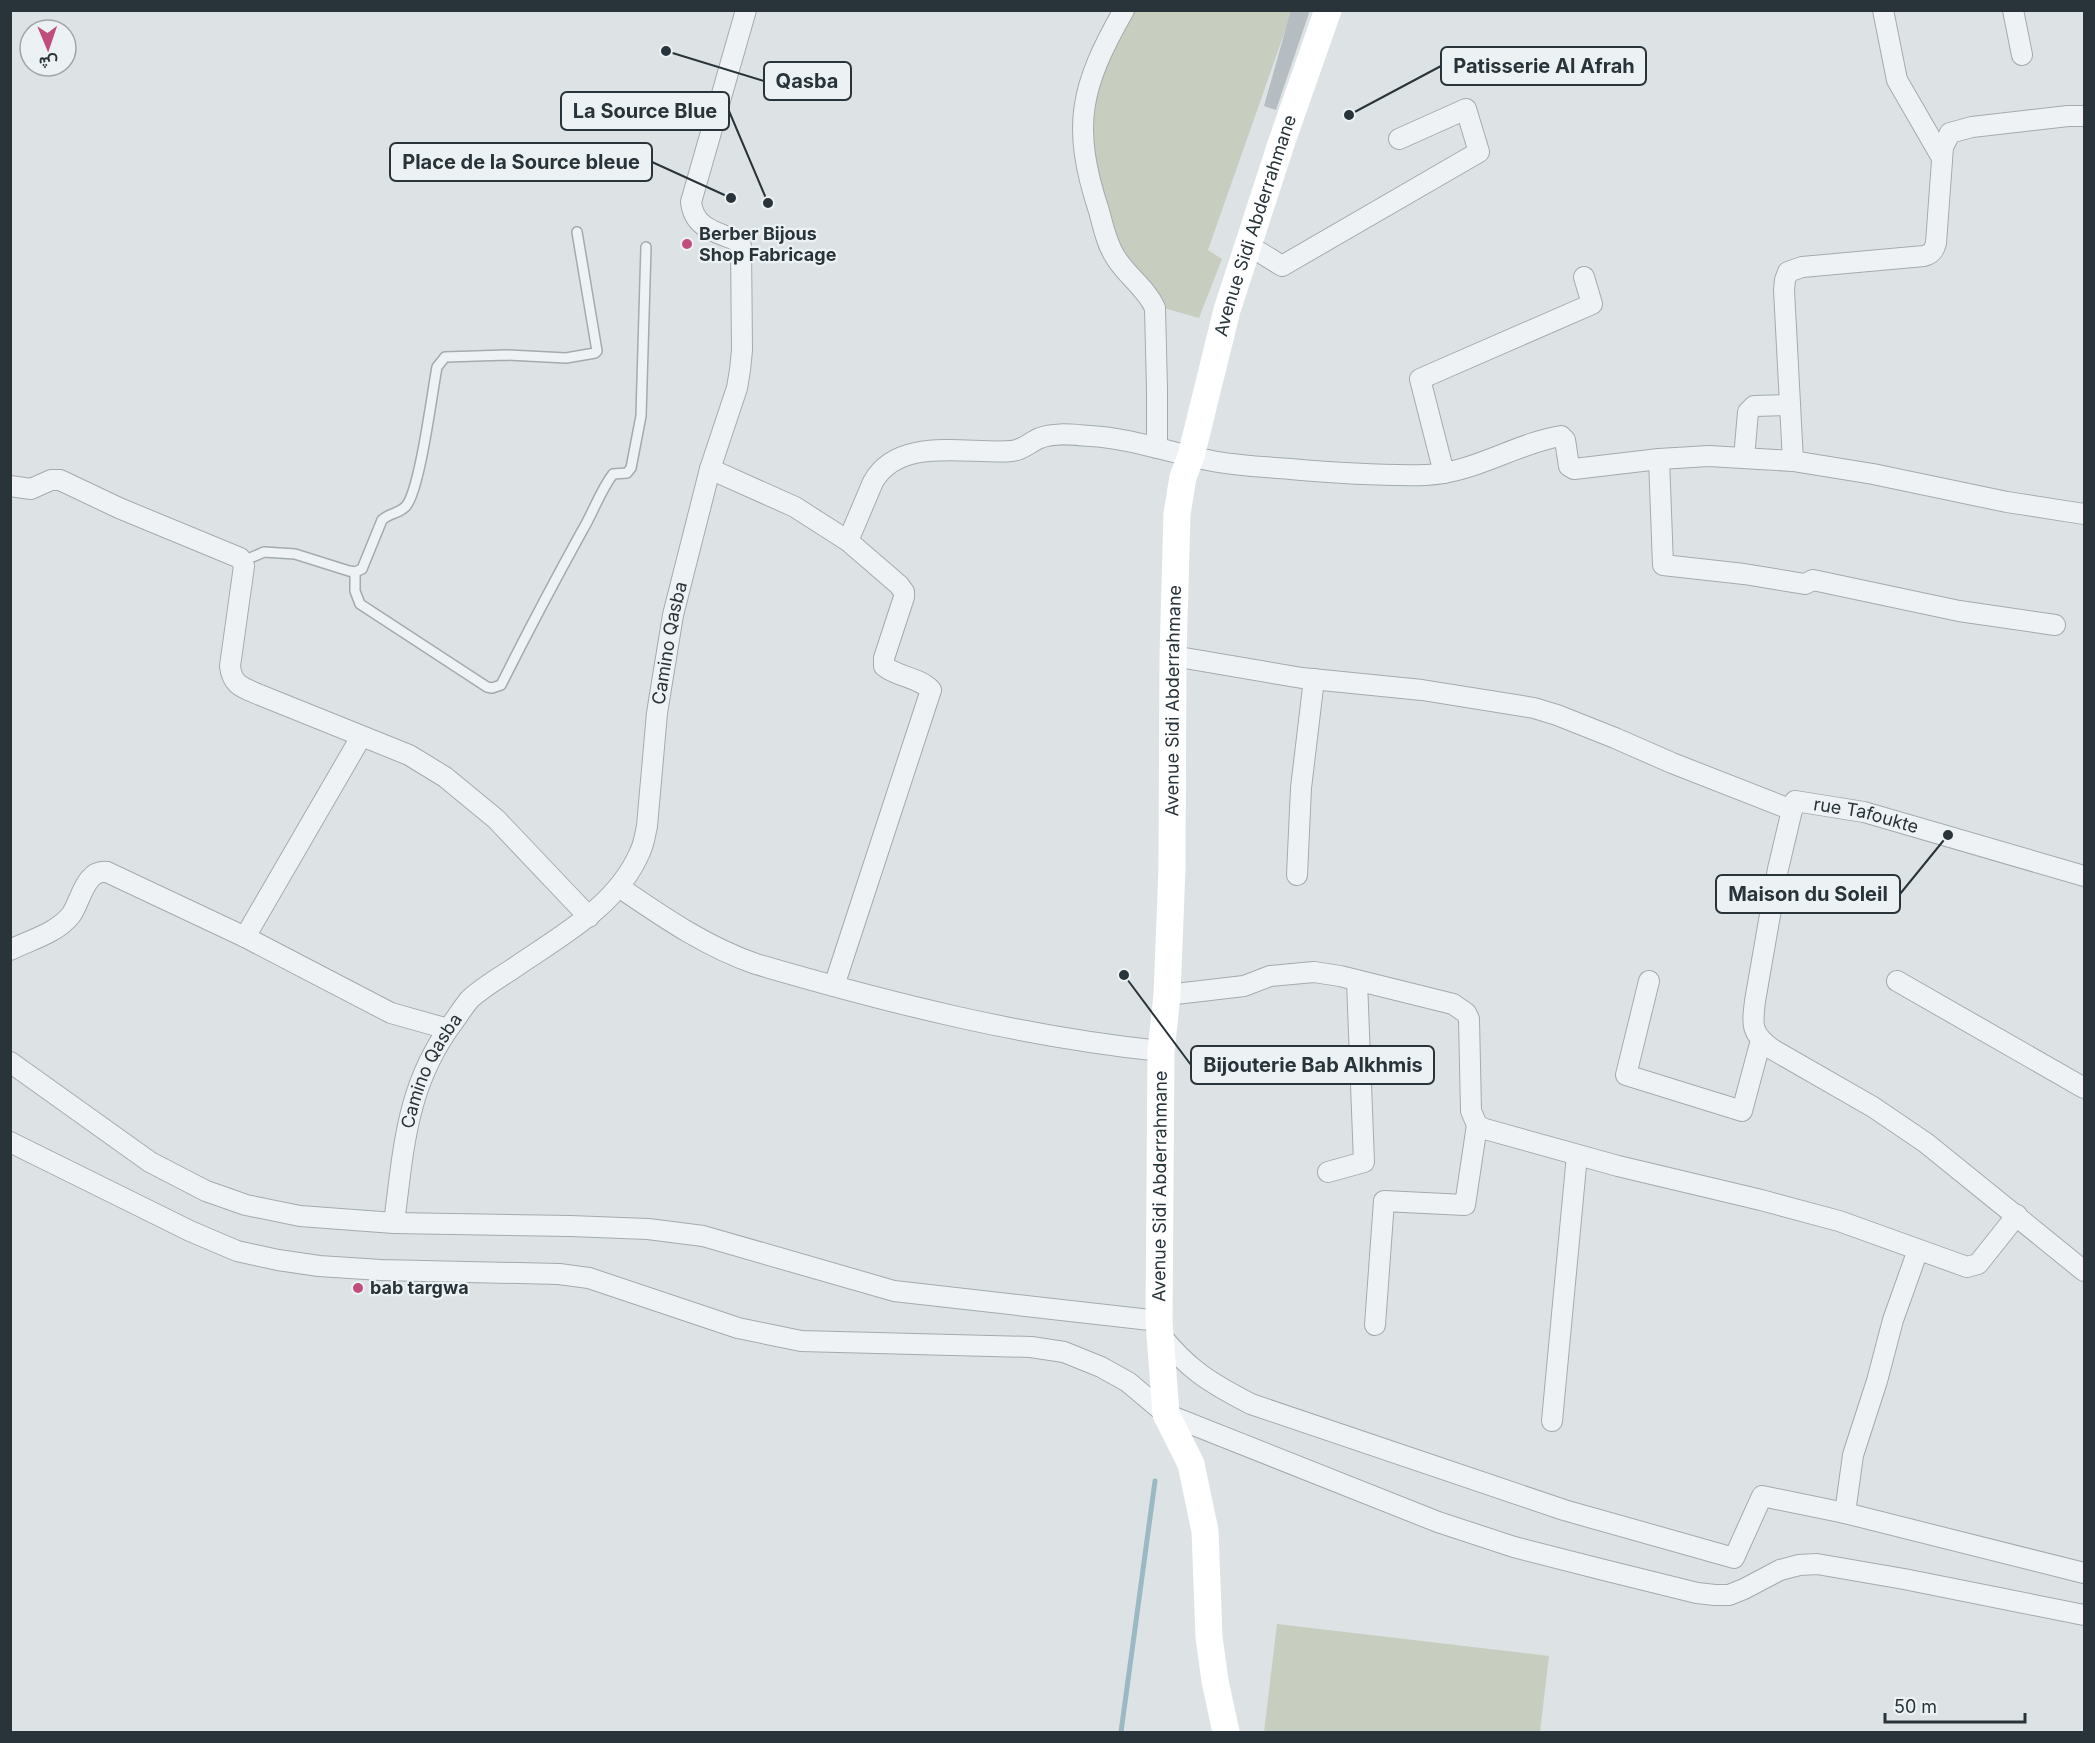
<svg xmlns="http://www.w3.org/2000/svg" width="2095" height="1743" font-family="Inter,Vazirmatn,sans-serif">
	<style>
		.green { fill: #c7cebf }
		.lines { fill: none; stroke-linecap: round; stroke-linejoin: round }
		.stream { stroke: #9bb9c3; stroke-width: 5 }
		.building { fill: #b5bdc2 }
		.lane-casing { stroke: #a3abae; stroke-width: 12 }
		.street-casing { stroke: #a3abae; stroke-width: 22 }
		.lane { stroke: #eff2f4; stroke-width: 9 }
		.street { stroke: #eff2f4; stroke-width: 20 }
		.secondary { stroke: #fff; stroke-width: 27 }
		.poi-dot { fill: #c14c7e; stroke: #ecf1f3; stroke-width: 2 }
		.labels { text-anchor: middle; stroke-width: 4.5; stroke-linejoin: round; paint-order: stroke }
		.street-label { font-size: 18px; fill: #28343a; stroke: #ecf1f3 }
		.poi-label { font-size: 18px; font-weight: bold; fill: #28343a; stroke: #ecf1f3; text-anchor: start }
		.leader { fill: none; stroke: #28343a; stroke-width: 2 }
		.callout-dot { fill: #28343a; stroke: #ecf1f3; stroke-width: 2 }
		.callout { fill: #ecf1f3; stroke: #28343a; stroke-width: 2 }
		.callout-label { font-size: 20px; text-anchor: middle; font-weight: bold; fill: #28343a }
	</style>
	<rect width="100%" height="100%" fill="#dde3e5"/>
	<!-- green -->
	<g class="green">
		<polygon points="1126,11 1292,11 1208,250 1222,259 1199,318 1160,307 1117,256 1086,166 1099,76"/>
		<polygon points="1277,1624 1549,1656 1540,1732 1264,1732"/>
	</g>
	<g class="lines">
		<!-- stream -->
		<polyline class="stream" points="1121,1732 1155,1481"/>
	</g>
	<!-- building -->
	<polygon class="building" points="1291,10 1310,10 1276,110 1264,106"/>
	<g class="lines">
		<!-- lane casing -->
		<g class="lane-casing">
			<g id="lane">
				<path d="M243 561 264 552 295 554 349 571 355 572 362 569 382 520C389 513 399 514 406 506 420 490 432 393 437 367L445 357 507 355 566 358 595 353 597 351 577 232"/>
				<path d="M355 572V591L360 604 487 687 492 688 501 685C527 633 554 582 582 531 593 513 600 491 613 474L627 473 631 468 641 416 646 247"/>
			</g>
		</g>
		<!-- street casing -->
		<g class="street-casing">
			<g id="street">
				<path d="M1124 10C1080 87 1071 126 1099 211 1103 226 1107 245 1116 258 1127 276 1147 289 1155 308L1157 389V448"/>
				<polyline points="1883,10 1897,80 1942,158"/>
				<polyline points="2013,10 2022,55"/>
				<polyline points="1248,245 1282,266 1479,152 1466,109 1399,139"/>
				<polyline points="1744,458 1748,412 1754,406 1790,405"/>
				<polyline points="1659,459 1663,565 1744,574 1805,584 1813,580 1959,611 2055,625"/>
				<path d="M1793 461 1784 290 1785 280 1788 272 1802 267 1924 256C1931 254 1934 251 1936 243L1943 147 1950 133 1972 127 2068 116H2084"/>
				<path d="M710 469 795 507 848 541 899 585 904 592V597L884 658V666C897 677 919 677 931 690L834 986"/>
				<polyline points="1444,473 1420,379 1592,304 1584,277"/>
				<path d="M10 486 31 489 51 480H60L119 508 240 558 244 566 230 666C232 686 244 688 260 695L409 755 445 777 496 819 589 917"/>
				<path d="M848 541 873 482C899 435 969 455 1012 451 1023 450 1030 442 1040 438 1054 432 1075 435 1090 436 1132 438 1177 455 1218 462 1242 466 1266 467 1290 469 1336 473 1381 476 1426 475 1474 473 1514 444 1561 436L1565 440 1569 466 1574 469 1659 459 1709 456 1793 461 1873 474 2007 502 2084 514"/>
				<path d="M1173 656 1302 678 1422 690 1534 708 1557 715 1615 738 1672 763 1792 810 1778 869 1755 1001C1752 1026 1751 1033 1772 1049L1873 1107 1926 1143 2084 1271"/>
				<path id="s1" d="M1792 810 1795 801 1864 812 2084 876"/>
				<polyline points="1297,875 1301,788 1314,679"/>
				<path d="M619 887C663 917 706 947 756 964 889 1003 1024 1037 1161 1051"/>
				<polyline points="245,937 361,737"/>
				<path d="M10 950C30 940 57 933 71 915 81 901 85 869 107 872L245 937 391 1013 448 1029"/>
				<polyline points="1649,981 1626,1075 1742,1111 1761,1040"/>
				<polyline points="1897,981 2084,1088"/>
				<polyline points="1167,995 1244,986 1270,976 1314,972 1340,976 1453,1004 1466,1013 1469,1019 1471,1111 1477,1125 1485,1129 1618,1166 1761,1200 1839,1221 1967,1267 1978,1264 2017,1215"/>
				<polyline points="10,1062 150,1162 206,1191 246,1205 300,1216 394,1223 570,1226 648,1229 703,1236 894,1291 1159,1321"/>
				<polyline points="10,1142 190,1231 237,1251 278,1260 319,1266 381,1270 559,1274 589,1278 738,1328 801,1341 1031,1347 1064,1352 1101,1367 1128,1382 1166,1414 1438,1522 1514,1547 1604,1570 1697,1593 1715,1595 1729,1595 1744,1589 1780,1570 1799,1565 1817,1564 1904,1579 2084,1615"/>
				<polyline points="1328,1172 1364,1162 1357,981"/>
				<path id="s2" d="M394 1223C404 1147 406 1085 454 1021 459 1014 464 1006 470 999 482 988 497 979 511 970 558 937 616 908 640 852 644 844 645 835 647 826L657 713 673 615 710 469 737 388 740 370 742 350 741 246 738 241C717 232 694 229 691 202L746 10"/>
				<polyline points="1375,1325 1384,1201 1465,1205 1477,1125"/>
				<path d="M1160 1334C1187 1369 1212 1384 1251 1404L1564 1510 1734 1558 1762 1496 1845 1513 2084 1573"/>
				<polyline points="1552,1421 1577,1155"/>
				<polyline points="1845,1513 1853,1455 1877,1381 1893,1320 1918,1250"/>
			</g>
		</g>
		<!-- lane -->
		<use href="#lane" class="lane"/>
		<!-- street -->
		<use href="#street" class="street"/>
		<!-- secondary -->
		<path class="secondary" id="s3" d="M1226 1732 1215 1681 1209 1637 1205 1531 1191 1464 1166 1414 1159 1321 1161 1051 1167 995 1172 868 1173 656 1177 514 1183 477 1191 456 1227 310 1282 141 1328 10"/>
	</g>
	<!-- markers -->
	<g class="poi-dot">
		<circle cx="687" cy="244" r="6"/>
		<circle cx="358" cy="1288" r="6"/>
	</g>
	<g class="labels">
		<!-- street labels -->
		<g class="street-label">
			<text dy="6" stroke="none"><textPath href="#s3" startOffset="1527">Avenue Sidi Abderrahmane</textPath></text>
			<text dy="6" stroke="none"><textPath href="#s2" startOffset="680">Camino Qasba</textPath></text>
			<text dy="6" stroke="none"><textPath href="#s3" startOffset="1041">Avenue Sidi Abderrahmane</textPath></text>
			<text dy="6" stroke="none"><textPath href="#s1" startOffset="82">rue Tafoukte</textPath></text>
			<text dy="6" stroke="none"><textPath href="#s2" startOffset="158">Camino Qasba</textPath></text>
			<text dy="6" stroke="none"><textPath href="#s3" startOffset="555">Avenue Sidi Abderrahmane</textPath></text>
		</g>
		<!-- poi labels -->
		<g class="poi-label">
			<text x="699" y="240">Berber Bijous<tspan x="699" dy="21">Shop Fabricage</tspan></text>
			<text x="370" y="1294">bab targwa</text>
		</g>
	</g>
	<!-- callouts -->
	<path class="leader" d="M1349 115L1441 66M666 51L764 81M768 203L729 111M731 198L652 162M1948 835L1900 894M1124 975L1191 1065"/>
	<g class="callout-dot">
		<circle cx="1349" cy="115" r="6"/>
		<circle cx="666" cy="51" r="6"/>
		<circle cx="768" cy="203" r="6"/>
		<circle cx="731" cy="198" r="6"/>
		<circle cx="1948" cy="835" r="6"/>
		<circle cx="1124" cy="975" r="6"/>
	</g>
	<g class="callout">
		<rect x="1441" y="47" width="205" height="38" rx="6"/>
		<rect x="764" y="62" width="87" height="38" rx="6"/>
		<rect x="561" y="92" width="168" height="38" rx="6"/>
		<rect x="390" y="143" width="262" height="38" rx="6"/>
		<rect x="1716" y="875" width="184" height="38" rx="6"/>
		<rect x="1191" y="1046" width="243" height="38" rx="6"/>
	</g>
	<g class="callout-label">
		<text x="1544" y="73">Patisserie Al Afrah</text>
		<text x="807" y="88">Qasba</text>
		<text x="645" y="118">La Source Blue</text>
		<text x="521" y="169">Place de la Source bleue</text>
		<text x="1808" y="901">Maison du Soleil</text>
		<text x="1313" y="1072">Bijouterie Bab Alkhmis</text>
	</g>
	<!-- border -->
	<rect width="2095" height="1743" fill="none" stroke="#28343a" stroke-width="24"/>
	<!-- north arrow -->
	<g transform="translate(48 48) rotate(178)"><circle r="28" fill="#ecf1f3" stroke="#9ea5a9" stroke-width="1.5"/>
	<path d="M0-4.5L10 22L0 15L-10 22Z" fill="#c14c7e"/>
	<text y="-9" font-size="16" font-weight="bold" text-anchor="middle" fill="#28343a">ش</text>
	</g>
	<!-- scale -->
	<path d="M1885 1713v9h140v-9" fill="none" stroke="#28343a" stroke-width="3"/>
	<text x="1894" y="1713" font-size="18" fill="#28343a" stroke="#ecf1f3" stroke-width="4.5" paint-order="stroke">50 m</text>
</svg>
